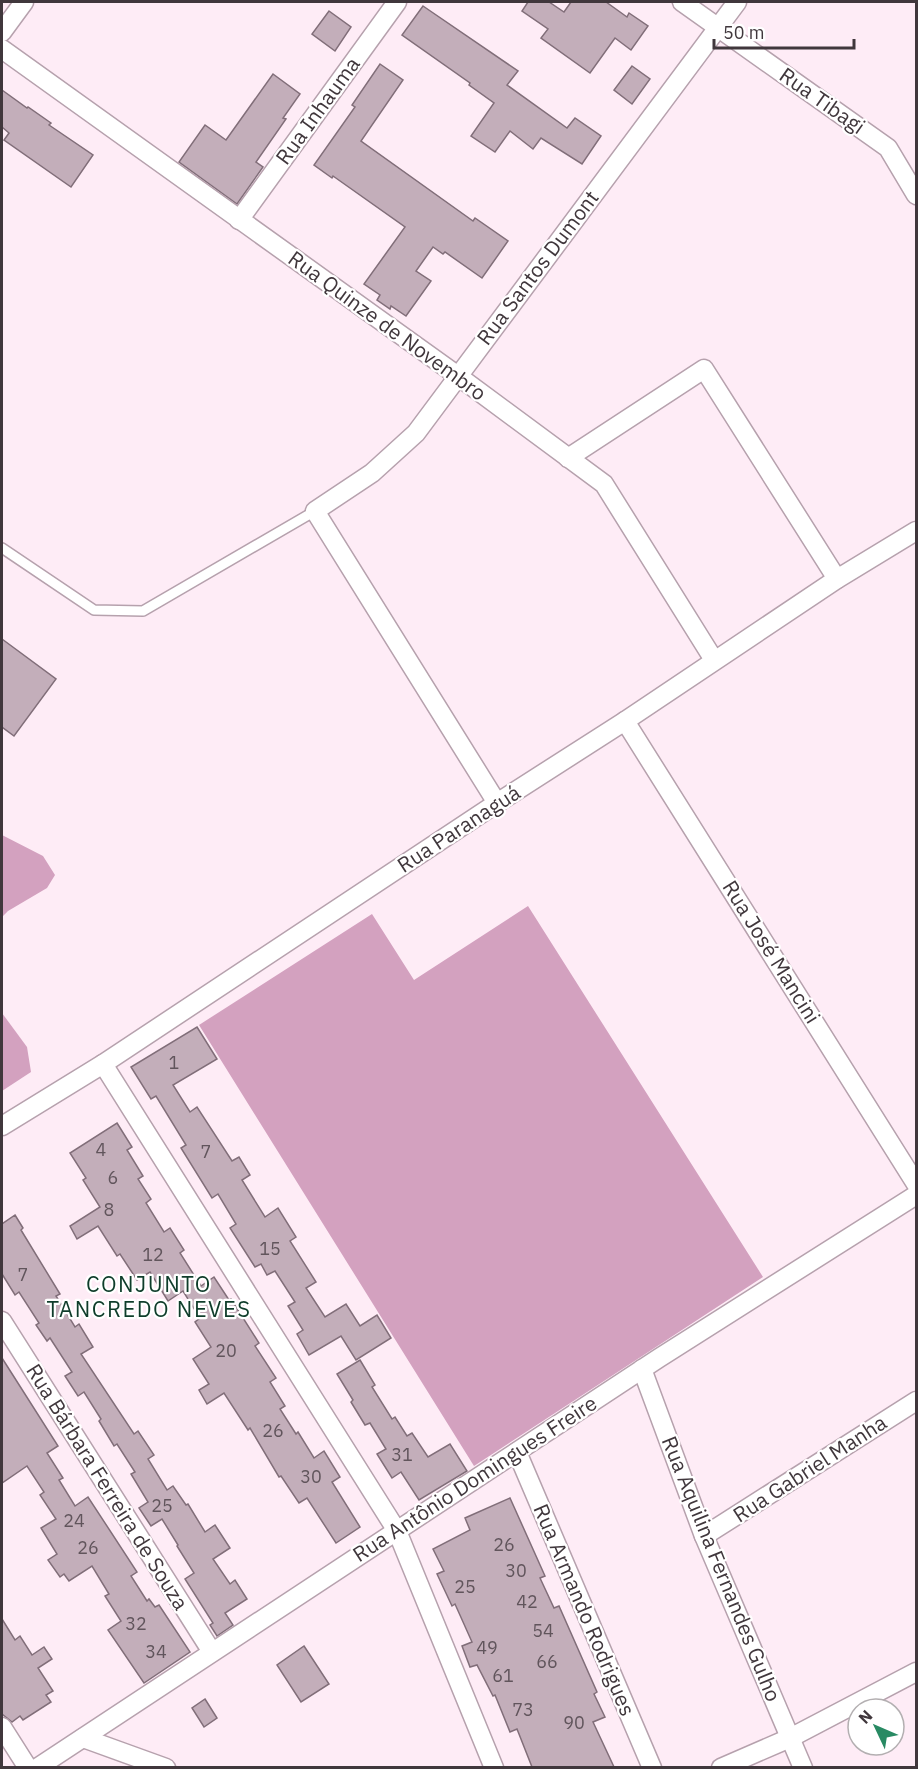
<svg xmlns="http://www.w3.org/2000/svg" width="918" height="1769" font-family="'IBM Plex Sans',sans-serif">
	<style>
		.forest { fill: #d3a1bf }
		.building { fill: #c3aeba; stroke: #816e79; stroke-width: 1.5 }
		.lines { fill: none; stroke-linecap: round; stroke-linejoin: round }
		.service-casing { stroke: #b6a1ad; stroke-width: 12 }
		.minor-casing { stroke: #b6a1ad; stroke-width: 21 }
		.service { stroke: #fff; stroke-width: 9 }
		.minor { stroke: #fff; stroke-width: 18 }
		.labels { text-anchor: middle; stroke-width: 4.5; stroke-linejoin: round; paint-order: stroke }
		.number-label { font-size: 18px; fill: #61555c }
		.street-label { font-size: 21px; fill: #40373c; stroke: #fff }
		.neighbourhood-label { font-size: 22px; letter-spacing: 1.5px; fill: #0f3d2b; stroke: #fff }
	</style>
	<rect width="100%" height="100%" fill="#feecf6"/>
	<!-- forest -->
	<g class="forest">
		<polygon points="2,835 43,856 55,875 47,888 8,911 2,917"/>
		<polygon points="528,906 763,1277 474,1466 199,1025 372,914 414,980"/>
		<polygon points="2,1013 27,1047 31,1072 2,1091"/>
	</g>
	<!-- building -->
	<g class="building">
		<polygon points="528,2 549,2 564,12 571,2 606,2 627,17 629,13 648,26 631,50 615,38 590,73 541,38 548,29 522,11"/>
		<polygon points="423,6 518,71 507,85 567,128 575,118 601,136 582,164 541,138 533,149 510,131 495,152 471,136 494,103 469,85 470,83 402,35"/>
		<polygon points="329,11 351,27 335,51 312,34"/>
		<polygon points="380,64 403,80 361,141 473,221 475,218 508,241 482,278 445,252 443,254 433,247 416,271 431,281 406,316 391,306 390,309 377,300 380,295 364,284 405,227 333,176 332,178 314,165 355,107 352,105"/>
		<polygon points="632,66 650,79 632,104 614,90"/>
		<polygon points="273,74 300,94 283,118 286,119 256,162 263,167 237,204 179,162 205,125 226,140"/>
		<polygon points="2,90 27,108 28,107 51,123 49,125 93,155 71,187 4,140 9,133 2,127"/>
		<polygon points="2,639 56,679 14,736 2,727"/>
		<polygon points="197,1027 217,1059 173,1085 190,1112 197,1107 232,1161 239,1157 250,1175 242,1180 265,1217 278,1208 296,1237 290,1241 316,1282 306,1288 325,1317 346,1304 360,1326 377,1315 391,1338 356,1360 341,1336 309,1355 297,1334 303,1330 288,1306 295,1302 275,1271 267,1275 261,1264 255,1267 230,1228 236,1224 218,1194 212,1198 181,1148 186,1145 156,1096 151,1099 131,1067"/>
		<polygon points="117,1123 132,1147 127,1150 143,1176 138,1179 151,1199 146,1203 164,1232 170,1228 184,1250 180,1253 201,1286 214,1277 229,1300 231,1299 259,1343 255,1346 276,1378 270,1382 285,1406 280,1409 296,1434 298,1432 314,1458 324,1451 340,1477 332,1482 360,1527 336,1543 307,1498 299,1503 281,1476 279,1477 250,1428 248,1430 224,1393 207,1404 199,1390 209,1384 193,1359 211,1347 195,1322 200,1318 183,1291 168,1301 150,1272 137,1280 120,1254 117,1256 98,1226 77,1239 70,1226 100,1207 83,1180 86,1178 70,1153"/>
		<polygon points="15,1215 23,1228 21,1230 60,1294 56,1296 75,1327 79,1324 93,1347 81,1354 134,1434 138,1431 154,1455 148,1459 167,1490 173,1486 186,1505 188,1504 205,1532 215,1525 230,1548 213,1559 230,1584 235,1580 247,1599 225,1613 233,1625 217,1636 210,1625 213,1623 185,1579 194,1573 177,1546 178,1545 162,1519 151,1526 139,1508 148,1502 131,1474 135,1472 117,1444 114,1446 99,1421 101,1419 84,1392 78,1396 65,1376 72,1372 50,1338 47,1341 36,1325 39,1323 19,1292 15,1295 2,1274 2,1224"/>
		<polygon points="2,1358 58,1446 47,1453 63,1478 59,1480 75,1506 88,1497 137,1572 131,1576 147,1601 149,1599 155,1607 159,1605 190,1652 144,1683 108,1630 121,1621 105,1596 109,1594 92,1566 69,1581 64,1574 60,1577 48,1560 57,1554 41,1528 56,1519 40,1495 44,1492 27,1466 2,1483"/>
		<polygon points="360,1360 375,1385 372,1387 392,1419 395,1417 407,1436 412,1433 428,1457 450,1444 467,1471 419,1500 401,1472 392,1478 377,1454 386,1449 370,1423 365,1425 351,1402 353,1400 337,1374"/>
		<polygon points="510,1498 545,1576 540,1578 554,1608 559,1606 597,1692 594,1694 605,1717 593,1722 614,1767 532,1767 517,1729 510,1732 495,1695 493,1696 477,1665 470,1667 462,1646 472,1642 455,1604 452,1606 437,1574 444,1571 433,1549 470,1530 465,1518"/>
		<polygon points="2,1619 15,1640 20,1636 32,1655 44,1647 52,1659 38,1668 53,1691 46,1695 51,1702 23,1720 20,1716 12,1722 2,1714"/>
		<polygon points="304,1646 329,1684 301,1702 277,1665"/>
		<polygon points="205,1699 217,1718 204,1727 192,1708"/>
	</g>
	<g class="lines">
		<!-- service casing -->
		<g class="service-casing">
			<polyline id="service" points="2,548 94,610 143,611 315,511"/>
		</g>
		<!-- minor casing -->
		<g class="minor-casing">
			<g id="minor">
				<polyline points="682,2 888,148 916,195"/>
				<polyline points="2,32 24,2"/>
				<polyline points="2,49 458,376 604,484 714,660"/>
				<polyline points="239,220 397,2"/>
				<polyline points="568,458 704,369 837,579"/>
				<polyline points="625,721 916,1184"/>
				<polyline points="497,803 315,511 372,473 416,433 737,2"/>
				<polyline points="103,1064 397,1531 494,1768"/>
				<polyline points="2,1126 103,1064 497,803 625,721 837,579 916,531"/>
				<polyline points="2,1321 212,1652"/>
				<polyline points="642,1369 704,1536 803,1768"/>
				<polyline points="517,1452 652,1768"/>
				<polyline points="704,1536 916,1401"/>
				<polyline points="2,1727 28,1768"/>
				<polyline points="83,1738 166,1768"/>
				<polyline points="37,1768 659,1358 916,1195"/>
				<polyline points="721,1768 790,1738 916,1672"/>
			</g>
		</g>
		<!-- service -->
		<use href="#service" class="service"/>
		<!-- minor -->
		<use href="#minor" class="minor"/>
	</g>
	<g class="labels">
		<!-- number labels -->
		<g class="number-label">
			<text x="174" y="1069">1</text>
			<text x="101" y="1156">4</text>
			<text x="206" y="1158">7</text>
			<text x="113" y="1184">6</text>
			<text x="109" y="1216">8</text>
			<text x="270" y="1255">15</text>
			<text x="153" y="1261">12</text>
			<text x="23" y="1281">7</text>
			<text x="226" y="1357">20</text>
			<text x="273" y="1437">26</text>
			<text x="402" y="1461">31</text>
			<text x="311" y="1483">30</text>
			<text x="162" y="1512">25</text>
			<text x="74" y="1527">24</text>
			<text x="504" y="1551">26</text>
			<text x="88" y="1554">26</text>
			<text x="516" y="1577">30</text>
			<text x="465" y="1593">25</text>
			<text x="527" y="1608">42</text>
			<text x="136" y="1630">32</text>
			<text x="543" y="1637">54</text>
			<text x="487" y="1654">49</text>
			<text x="156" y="1658">34</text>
			<text x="547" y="1668">66</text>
			<text x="503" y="1682">61</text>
			<text x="523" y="1716">73</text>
			<text x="574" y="1729">90</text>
		</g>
		<!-- street labels -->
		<g class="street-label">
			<text transform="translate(822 101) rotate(35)" y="7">Rua Tibagi</text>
			<text transform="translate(318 111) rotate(-54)" y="7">Rua Inhauma</text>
			<text transform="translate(538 268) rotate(-53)" y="7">Rua Santos Dumont</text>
			<text transform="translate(387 326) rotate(36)" y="7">Rua Quinze de Novembro</text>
			<text transform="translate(459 829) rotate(-33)" y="7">Rua Paranaguá</text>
			<text transform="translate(771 952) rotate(58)" y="7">Rua José Mancini</text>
			<text transform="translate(810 1469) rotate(-33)" y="7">Rua Gabriel Manha</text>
			<text transform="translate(475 1479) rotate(-33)" y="7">Rua Antônio Domingues Freire</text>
			<text transform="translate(107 1487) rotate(58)" y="7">Rua Bárbara Ferreira de Souza</text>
			<text transform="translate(721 1569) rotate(68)" y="7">Rua Aquilina Fernandes Gulho</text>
			<text transform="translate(584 1610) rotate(67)" y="7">Rua Armando Rodrigues</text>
		</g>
		<!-- neighbourhood labels -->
		<g class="neighbourhood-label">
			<text x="149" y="1292">CONJUNTO<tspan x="149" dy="25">TANCREDO NEVES</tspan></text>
		</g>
	</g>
	<!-- border -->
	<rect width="918" height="1769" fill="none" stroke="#40373c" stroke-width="6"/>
	<!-- north arrow -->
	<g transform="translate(876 1727) rotate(314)"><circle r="28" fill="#ffffff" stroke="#b3afb1" stroke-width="1.5"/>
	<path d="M0-4.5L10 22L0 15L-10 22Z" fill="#288a63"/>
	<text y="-9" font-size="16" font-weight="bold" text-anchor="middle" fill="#40373c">N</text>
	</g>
	<!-- scale -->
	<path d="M714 39v9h140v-9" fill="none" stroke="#40373c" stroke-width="3"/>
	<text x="723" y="39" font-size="18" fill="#40373c" stroke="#ffffff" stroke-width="4.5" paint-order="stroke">50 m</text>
</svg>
